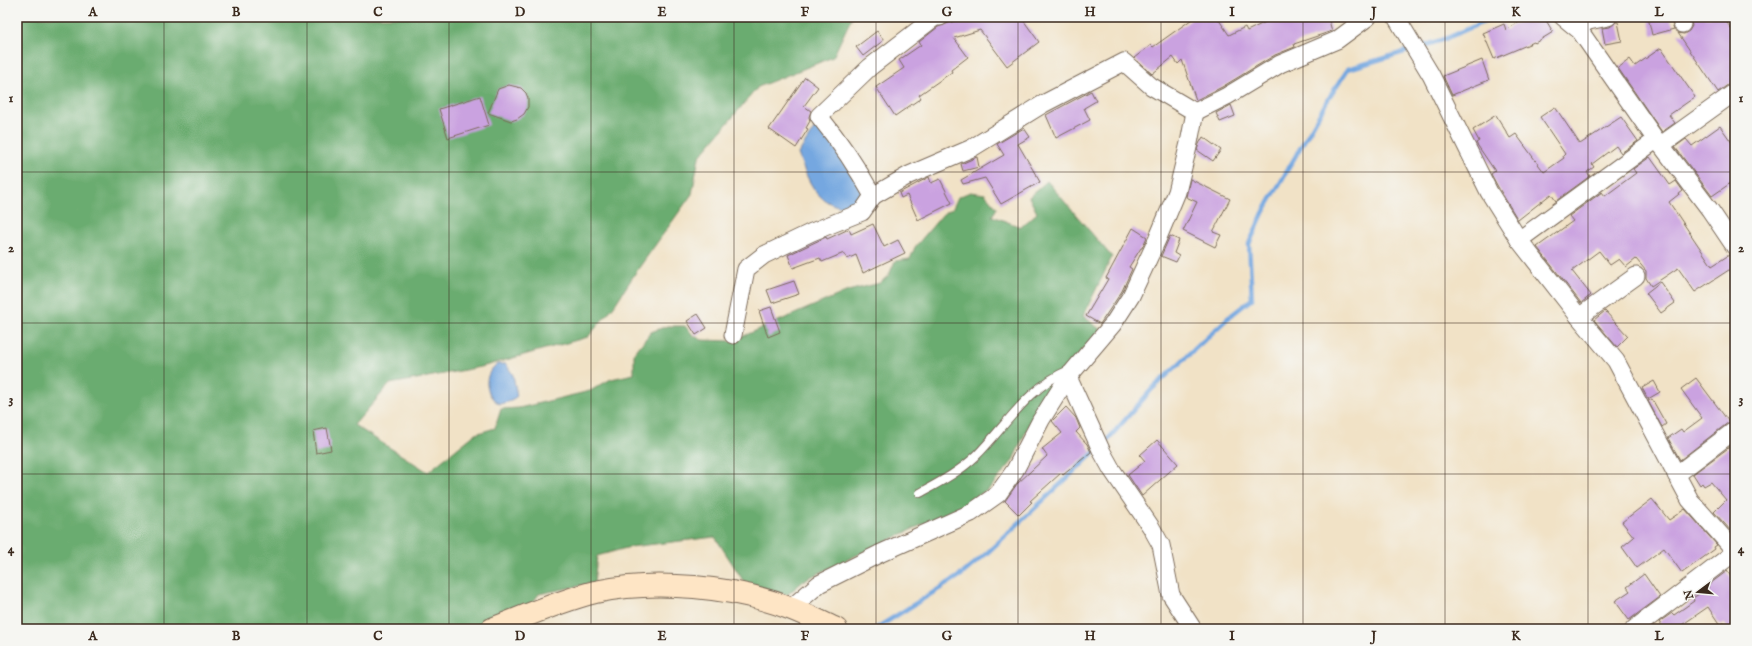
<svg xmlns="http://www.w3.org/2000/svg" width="1752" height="646" font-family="'IM FELL English',serif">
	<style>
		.forest { fill: #6aac70; stroke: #526b47 }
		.water { fill: #74a7e0; stroke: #58687f }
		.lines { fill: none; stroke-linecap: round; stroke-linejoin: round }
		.stream { stroke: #74a7e0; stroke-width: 4.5 }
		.building { fill: #caa2e0 }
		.lane-casing { stroke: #7b6a59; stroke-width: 10 }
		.street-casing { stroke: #7b6a59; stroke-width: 19 }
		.secondary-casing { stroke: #7b6a59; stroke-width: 24 }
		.lane { stroke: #fff; stroke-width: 8 }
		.street { stroke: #fff; stroke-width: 17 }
		.secondary { stroke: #fee5c5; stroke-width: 22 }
		.grid { fill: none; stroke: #3b2a1e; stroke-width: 1; stroke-opacity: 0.55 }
		.neatline { fill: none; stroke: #3b2a1e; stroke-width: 1.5 }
		.grid-label { font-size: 13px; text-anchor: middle; font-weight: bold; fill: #3b2a1e }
	</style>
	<rect width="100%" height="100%" fill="#f6f6f2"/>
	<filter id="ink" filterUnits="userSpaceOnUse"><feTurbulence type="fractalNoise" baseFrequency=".025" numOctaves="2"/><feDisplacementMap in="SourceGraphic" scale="8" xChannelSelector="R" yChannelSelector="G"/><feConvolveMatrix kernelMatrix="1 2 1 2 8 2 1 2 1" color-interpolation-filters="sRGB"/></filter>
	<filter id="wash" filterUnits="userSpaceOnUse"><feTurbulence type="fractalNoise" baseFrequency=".012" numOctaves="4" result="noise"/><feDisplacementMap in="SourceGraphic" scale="16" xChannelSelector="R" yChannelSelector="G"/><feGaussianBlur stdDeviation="0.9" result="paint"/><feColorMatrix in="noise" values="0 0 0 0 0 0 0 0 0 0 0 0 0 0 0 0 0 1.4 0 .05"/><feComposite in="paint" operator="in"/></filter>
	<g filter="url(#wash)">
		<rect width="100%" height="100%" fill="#f1e2c6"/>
		<!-- forest -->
		<polygon class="forest" points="17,17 852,17 833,57 758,87 699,157 692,194 636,272 614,306 588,337 481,367 390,384 354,425 428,472 475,434 495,428 501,409 519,408 590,391 611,379 634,374 634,353 651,332 667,326 685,326 694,336 702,340 732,341 848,291 880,283 889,275 895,261 910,259 915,247 943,214 953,208 958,197 970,192 985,194 997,208 992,216 1021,227 1037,213 1029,197 1047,181 1112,257 1083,316 1101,330 1080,353 1033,416 1012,462 990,488 962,506 806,579 787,595 746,585 715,537 630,547 597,556 594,583 539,594 513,629 17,629"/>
		<!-- water -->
		<g class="water">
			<path d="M816 126H823L866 197 860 205C856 205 850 208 845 207 815 205 807 177 798 154Z"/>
			<path d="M498 364H506L513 375 517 396 511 401 500 404C484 396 482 373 498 364Z"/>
		</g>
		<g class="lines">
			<!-- stream -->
			<g class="stream">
				<polyline points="1418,48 1447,38 1495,17"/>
				<polyline points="1103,445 1152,389 1229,317 1252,299 1249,244 1263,213 1327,101 1348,69 1411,50"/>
				<polyline points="875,629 961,575 987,553 1097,450"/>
			</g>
		</g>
		<g id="blocks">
			<!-- building -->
			<g class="building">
				<polygon points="965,17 1021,17 1039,42 1007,66 980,30 954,38 968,57 951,70 952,72 919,95 921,98 895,116 876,87 904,68 899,60 921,45 919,42 938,27"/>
				<polygon points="1195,17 1217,17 1229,35 1245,27 1247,31 1276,17 1328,17 1332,31 1294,44 1295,47 1275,55 1222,87 1196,100 1182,60 1178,64 1173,57 1152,74 1134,58 1151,45 1153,47"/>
				<polygon points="1527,17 1544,17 1553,32 1535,43 1534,42 1494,59 1483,33 1504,24 1506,30"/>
				<polygon points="1648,17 1670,17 1674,29 1652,35"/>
				<polygon points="1690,17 1723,17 1735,34 1735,82 1729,84 1718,92 1678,33 1684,34 1689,31 1692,26"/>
				<polygon points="1616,22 1618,22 1622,41 1605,44 1602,28 1610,27"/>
				<polygon points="877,31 884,40 863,56 856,47"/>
				<polygon points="1661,48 1695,97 1669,115 1675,123 1662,132 1618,68 1630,59 1635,66"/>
				<polygon points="1482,60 1489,80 1452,95 1443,76"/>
				<polygon points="805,77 818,87 804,106 811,111 809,117 810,121 806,128 808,129 796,148 769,129"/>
				<polygon points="509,85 521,88 526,93 528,98 528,107 524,114 517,119 511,121 488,113 498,89"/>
				<polygon points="1091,91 1096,101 1084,108 1090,120 1056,138 1046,115"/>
				<polygon points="480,96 489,125 448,138 439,109"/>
				<polygon points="1231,105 1235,116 1220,122 1216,113"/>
				<polygon points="1555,107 1580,144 1621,117 1638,141 1621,153 1616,146 1592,164 1594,167 1587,172 1590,176 1556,201 1551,194 1518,220 1498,187 1491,174 1495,171 1476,143 1479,141 1473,130 1496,115 1510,138 1516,134 1544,172 1564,158 1563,156 1565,154 1540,117"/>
				<polygon points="1720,126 1735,147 1735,180 1712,196 1675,147 1686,139 1692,146"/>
				<polygon points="1024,128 1030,137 1018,144 1040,182 1001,204 985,178 963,184 961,180 1004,155 997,144"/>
				<polygon points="1203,137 1221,150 1213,161 1197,150 1199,144"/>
				<polygon points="977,157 979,167 963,171 961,164"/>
				<polygon points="1650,157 1670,185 1676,181 1683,191 1669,202 1712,266 1729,255 1735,260 1735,266 1695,292 1678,268 1651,286 1646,278 1646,271 1636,259 1626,267 1619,259 1610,265 1599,251 1572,271 1591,295 1581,303 1537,247 1573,221 1569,216 1602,192 1605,196 1636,173 1633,169"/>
				<polygon points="929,177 931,183 940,179 952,203 918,220 907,195 901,198 899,193"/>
				<polygon points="1190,179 1230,199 1213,232 1221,235 1215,247 1183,231 1197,202 1186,197"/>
				<polygon points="873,224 884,247 898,240 905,253 863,273 856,255 847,259 844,253 822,262 820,258 793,268 788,255 826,237 827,239 849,229 851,234"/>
				<polygon points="1133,228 1147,237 1142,248 1141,248 1129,267 1132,269 1122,291 1100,324 1086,316 1108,279 1106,278"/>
				<polygon points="1170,236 1179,240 1174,253 1179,256 1176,262 1161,256"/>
				<polygon points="794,281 799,294 772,303 767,290"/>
				<polygon points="1660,282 1675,303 1661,313 1646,293"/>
				<polygon points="771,307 780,332 768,337 759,311"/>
				<polygon points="1605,311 1628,336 1617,347 1594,320"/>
				<polygon points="698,314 707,328 696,335 687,321"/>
				<polygon points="1696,378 1729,422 1680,460 1668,438 1681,429 1683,432 1702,418 1681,389"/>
				<polygon points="1654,381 1660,392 1648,399 1642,388"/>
				<polygon points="1652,399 1666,424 1662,427 1648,401"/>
				<polygon points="1066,407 1076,418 1080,428 1076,432 1087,444 1091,452 1063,475 1061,473 1030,501 1032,502 1019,515 1005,501 1017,484 1047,456 1042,449 1062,433 1052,421"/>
				<polygon points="327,428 331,450 316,453 313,431"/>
				<polygon points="1157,440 1178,464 1142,496 1128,475 1145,461 1140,455"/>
				<polygon points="1735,443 1735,529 1732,532 1714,512 1726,500 1711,482 1704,486 1702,483 1700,485 1693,474"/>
				<polygon points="1652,499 1669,520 1685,509 1717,545 1714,547 1715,549 1682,573 1664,548 1637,568 1622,547 1634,537 1622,522"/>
				<polygon points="1727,571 1735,582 1730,585 1735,592 1735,629 1729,629 1724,623 1720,625 1708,607 1676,629 1664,629 1659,622 1672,613 1674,615 1694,601 1693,598 1709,587 1707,586"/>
				<polygon points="1644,574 1660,597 1629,620 1615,601 1630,591 1627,587"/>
			</g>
		</g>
	</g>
	<g filter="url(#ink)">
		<use href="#blocks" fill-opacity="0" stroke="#7b6a59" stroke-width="1"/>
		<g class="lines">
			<!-- lane casing -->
			<g class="lane-casing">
				<path id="lane" d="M920 493C940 482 959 472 976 456 1006 426 1028 387 1069 370"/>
			</g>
			<!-- street casing -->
			<g class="street-casing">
				<g id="street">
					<path d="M940 17H935L870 67 819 116C840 142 857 167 873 196L909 175 972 148 1043 104 1124 62 1151 86 1195 112"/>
					<polyline points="1396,17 1431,75 1489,192 1519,240 1579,317 1616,361 1690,500 1735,551"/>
					<polyline points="1563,17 1580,31 1656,140 1661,145"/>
					<polyline points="1680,17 1682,24"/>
					<polyline points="1577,27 1589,21 1608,17"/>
					<polyline points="1735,92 1661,145 1710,210 1735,247"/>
					<polyline points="1195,112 1227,96 1280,64 1337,40 1368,17"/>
					<polyline points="1519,240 1656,140"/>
					<polyline points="1579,317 1636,276"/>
					<polyline points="733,335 746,269 764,255 812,232 862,212 873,196"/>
					<polyline points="1068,377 1102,452 1112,470 1151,527 1161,545 1171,595 1193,629"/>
					<polyline points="1676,475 1735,430"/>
					<polyline points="791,608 819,584 879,554 971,513 998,494 1015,470 1041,420 1068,377 1113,324 1131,296 1157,240 1177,192 1189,143 1195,112"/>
					<polyline points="1634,629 1735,552"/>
				</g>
			</g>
			<!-- secondary casing -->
			<g class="secondary-casing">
				<path id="secondary" d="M492 629C526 616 559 601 595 592 654 579 735 586 792 609 807 615 821 622 836 629"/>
			</g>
			<!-- lane -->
			<use href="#lane" class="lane"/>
			<!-- street -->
			<use href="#street" class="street"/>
			<!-- secondary -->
			<use href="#secondary" class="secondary"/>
		</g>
	</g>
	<!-- grid -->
	<path class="grid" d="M164 17V629M307 17V629M449 17V629M591 17V629M734 17V629M876 17V629M1018 17V629M1161 17V629M1303 17V629M1445 17V629M1588 17V629M17 172H1735M17 323H1735M17 474H1735"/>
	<!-- margin -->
	<rect width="1752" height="646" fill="none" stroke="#f6f6f2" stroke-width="44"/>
	<!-- north arrow -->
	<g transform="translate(1698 592) rotate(254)" stroke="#f6f6f2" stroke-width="3" paint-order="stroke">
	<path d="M0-3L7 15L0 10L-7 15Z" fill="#3b2a1e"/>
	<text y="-6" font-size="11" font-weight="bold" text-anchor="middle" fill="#3b2a1e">N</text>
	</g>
	<rect x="22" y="22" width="1708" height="602" class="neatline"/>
	<g class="grid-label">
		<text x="93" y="16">A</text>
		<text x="236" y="16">B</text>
		<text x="378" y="16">C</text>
		<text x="520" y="16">D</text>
		<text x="662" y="16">E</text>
		<text x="805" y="16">F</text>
		<text x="947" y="16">G</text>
		<text x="1090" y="16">H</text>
		<text x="1232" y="16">I</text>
		<text x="1374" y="16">J</text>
		<text x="1516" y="16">K</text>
		<text x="1659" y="16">L</text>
		<text x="11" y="102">1</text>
		<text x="1741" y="102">1</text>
		<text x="11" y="252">2</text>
		<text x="1741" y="252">2</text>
		<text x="11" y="403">3</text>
		<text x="1741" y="403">3</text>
		<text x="11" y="553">4</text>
		<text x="1741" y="553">4</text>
		<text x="93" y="640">A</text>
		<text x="236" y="640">B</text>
		<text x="378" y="640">C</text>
		<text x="520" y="640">D</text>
		<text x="662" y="640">E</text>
		<text x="805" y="640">F</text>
		<text x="947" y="640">G</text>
		<text x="1090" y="640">H</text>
		<text x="1232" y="640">I</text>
		<text x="1374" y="640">J</text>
		<text x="1516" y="640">K</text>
		<text x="1659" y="640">L</text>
	</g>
</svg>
